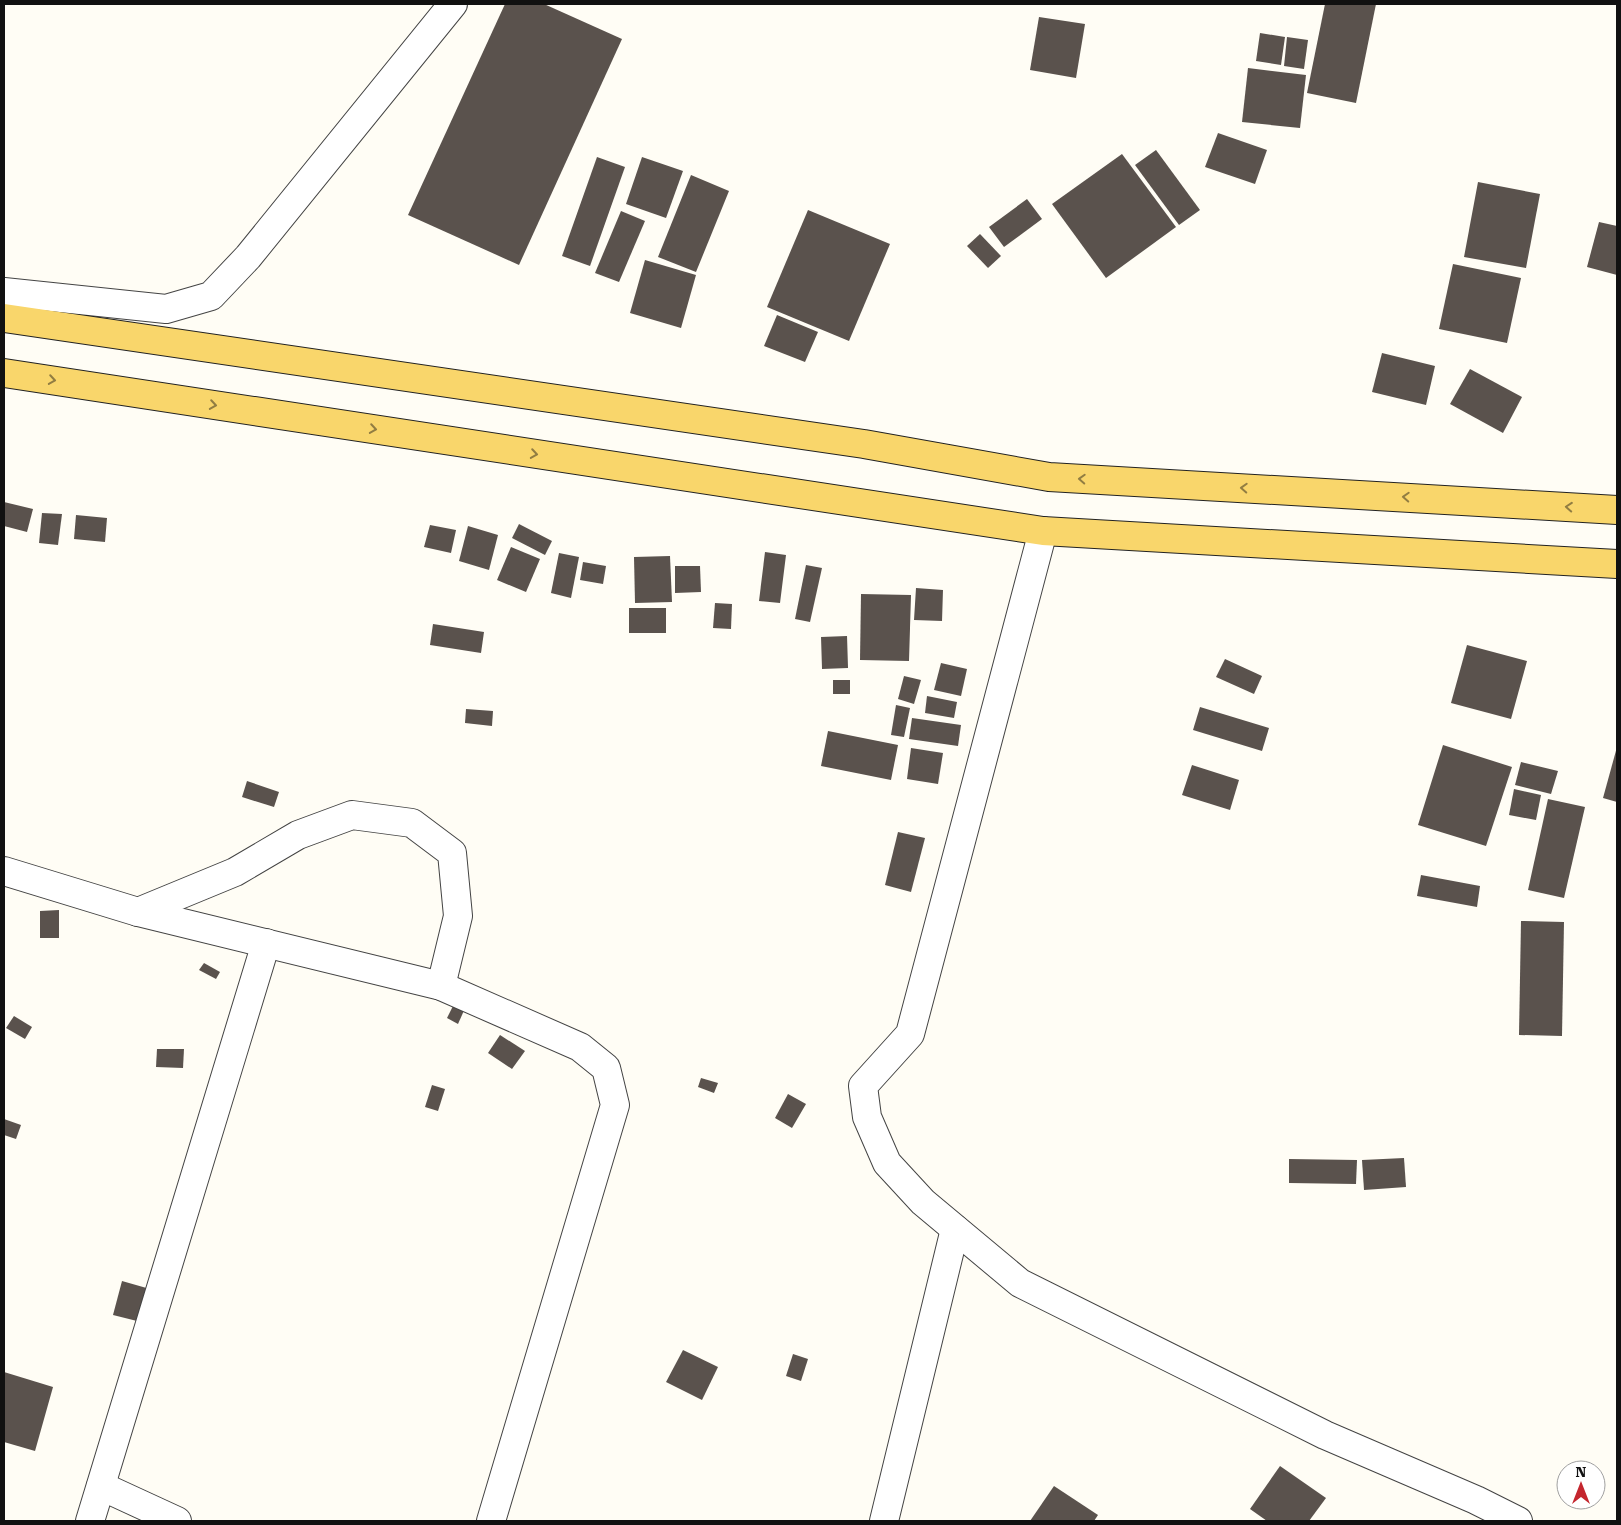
<svg xmlns="http://www.w3.org/2000/svg" width="1621" height="1525" font-family="'Roboto Serif',serif">
	<style>
		.building { fill: #5a524d }
		.lines { fill: none; stroke-linecap: round; stroke-linejoin: round }
		.minor-casing { stroke: #444; stroke-width: 30 }
		.primary-casing { stroke: #222; stroke-width: 30 }
		.minor { stroke: #fff; stroke-width: 28 }
		.primary { stroke: #f9d66b; stroke-width: 28 }
		.oneway { stroke: #917d42 }
	</style>
	<rect width="100%" height="100%" fill="#fffdf5"/>
	<!-- building -->
	<g class="building">
		<polygon points="505,4 544,4 622,39 519,265 408,215"/>
		<polygon points="1325,4 1376,4 1356,103 1307,93"/>
		<polygon points="1039,17 1085,24 1076,78 1030,70"/>
		<polygon points="1260,33 1285,37 1281,65 1256,61"/>
		<polygon points="1287,37 1308,40 1304,69 1284,66"/>
		<polygon points="1248,68 1306,75 1300,128 1242,122"/>
		<polygon points="1218,133 1267,150 1255,184 1205,167"/>
		<polygon points="1156,150 1200,210 1179,225 1135,165"/>
		<polygon points="1122,154 1176,227 1106,278 1052,204"/>
		<polygon points="597,157 625,167 590,266 562,256"/>
		<polygon points="642,157 683,171 666,218 626,204"/>
		<polygon points="691,175 729,191 696,272 658,257"/>
		<polygon points="1478,182 1540,194 1526,268 1464,257"/>
		<polygon points="1027,199 1042,219 1004,247 989,227"/>
		<polygon points="808,210 890,244 849,341 767,307"/>
		<polygon points="621,211 645,221 619,282 595,273"/>
		<polygon points="1599,222 1617,226 1617,275 1587,267"/>
		<polygon points="980,234 1001,256 988,268 967,246"/>
		<polygon points="645,260 696,275 681,328 630,313"/>
		<polygon points="1453,264 1521,278 1507,343 1439,329"/>
		<polygon points="777,315 818,332 805,362 764,346"/>
		<polygon points="1382,353 1435,366 1426,405 1372,392"/>
		<polygon points="1470,369 1522,397 1503,433 1450,404"/>
		<polygon points="4,502 33,509 27,532 4,526"/>
		<polygon points="42,513 62,514 58,545 39,543"/>
		<polygon points="76,515 107,518 105,542 74,539"/>
		<polygon points="519,524 552,541 545,555 512,538"/>
		<polygon points="430,525 456,530 451,553 424,547"/>
		<polygon points="468,526 498,535 489,570 459,561"/>
		<polygon points="511,547 540,559 526,592 497,580"/>
		<polygon points="765,552 786,555 780,603 759,601"/>
		<polygon points="559,553 579,557 571,598 551,593"/>
		<polygon points="670,556 672,602 635,603 634,557"/>
		<polygon points="583,562 606,566 603,584 580,580"/>
		<polygon points="806,565 822,568 810,622 795,619"/>
		<polygon points="675,566 700,566 701,592 675,593"/>
		<polygon points="916,588 943,590 942,621 914,620"/>
		<polygon points="861,594 911,595 909,661 860,660"/>
		<polygon points="715,603 732,604 731,629 713,628"/>
		<rect x="629" y="608" width="37" height="25"/>
		<polygon points="433,624 484,632 481,653 430,645"/>
		<polygon points="847,636 848,668 822,669 821,637"/>
		<polygon points="1467,645 1527,661 1511,719 1451,703"/>
		<polygon points="1225,659 1262,676 1254,694 1216,677"/>
		<polygon points="941,663 967,669 961,696 934,690"/>
		<polygon points="904,676 921,680 914,704 898,699"/>
		<rect x="833" y="680" width="17" height="14"/>
		<polygon points="927,696 957,702 954,718 925,713"/>
		<polygon points="896,705 910,708 904,737 891,735"/>
		<polygon points="1200,707 1269,728 1262,751 1193,730"/>
		<polygon points="466,709 493,711 492,726 465,723"/>
		<polygon points="912,718 961,725 958,746 909,739"/>
		<polygon points="828,731 898,745 891,780 821,766"/>
		<polygon points="1443,745 1512,767 1486,846 1418,825"/>
		<polygon points="1617,747 1617,802 1603,798"/>
		<polygon points="911,748 943,753 938,784 907,779"/>
		<polygon points="1521,762 1558,771 1551,794 1515,785"/>
		<polygon points="1192,765 1239,780 1230,810 1182,795"/>
		<polygon points="247,781 279,792 274,807 242,797"/>
		<polygon points="1514,789 1541,795 1536,820 1509,815"/>
		<polygon points="1548,799 1585,807 1564,898 1528,890"/>
		<polygon points="898,832 925,838 911,892 885,885"/>
		<polygon points="1421,875 1480,886 1477,907 1417,896"/>
		<polygon points="59,910 59,938 40,938 40,911"/>
		<polygon points="1521,921 1564,922 1562,1036 1519,1035"/>
		<polygon points="204,963 220,972 216,979 199,970"/>
		<polygon points="455,1002 466,1006 458,1024 447,1018"/>
		<polygon points="14,1016 32,1027 25,1039 6,1028"/>
		<polygon points="500,1035 525,1051 512,1069 488,1053"/>
		<polygon points="157,1049 184,1049 183,1068 156,1067"/>
		<polygon points="701,1078 718,1083 714,1093 698,1087"/>
		<polygon points="432,1085 445,1089 438,1111 425,1107"/>
		<polygon points="788,1094 806,1104 792,1128 775,1118"/>
		<polygon points="4,1119 21,1125 16,1139 4,1135"/>
		<polygon points="1404,1158 1406,1187 1364,1190 1362,1160"/>
		<polygon points="1289,1159 1357,1160 1356,1184 1289,1183"/>
		<polygon points="122,1281 150,1289 141,1322 113,1315"/>
		<polygon points="683,1350 718,1367 702,1400 666,1382"/>
		<polygon points="793,1354 808,1359 801,1381 786,1376"/>
		<polygon points="4,1372 53,1387 35,1451 4,1442"/>
		<polygon points="1280,1466 1326,1498 1309,1521 1267,1521 1250,1509"/>
		<polygon points="1054,1486 1098,1515 1094,1521 1030,1521"/>
	</g>
	<g class="lines">
		<!-- minor casing -->
		<g class="minor-casing">
			<g id="minor">
				<polyline points="4,292 166,309 211,296 248,257 453,4"/>
				<polyline points="1043,531 910,1034 863,1086 867,1117 887,1163 923,1202 1020,1283 1325,1435 1476,1500 1518,1521"/>
				<polyline points="4,871 138,912 441,986 580,1047 606,1068 615,1105 491,1521"/>
				<polyline points="138,912 235,872 298,835 352,815 412,823 452,853 458,916 441,986"/>
				<polyline points="101,1486 177,1521"/>
				<polyline points="90,1521 266,943"/>
				<polyline points="884,1521 955,1229"/>
			</g>
		</g>
		<!-- primary casing -->
		<g class="primary-casing">
			<g id="primary">
				<polyline points="4,318 864,444 1049,477 1617,510"/>
				<polyline points="4,373 1043,531 1617,564"/>
			</g>
		</g>
		<!-- minor -->
		<use href="#minor" class="minor"/>
		<!-- primary -->
		<use href="#primary" class="primary"/>
	</g>
	<!-- one-way arrows -->
	<defs><path id="oneway-chevron" d="M-2-3.5L2.5 0L-2 3.5" fill="none" stroke-width="1.6" stroke-linecap="round" stroke-linejoin="round" transform="scale(1.25)"/></defs>
	<g class="oneway">
		<use href="#oneway-chevron" transform="translate(52 380) rotate(9)"/>
		<use href="#oneway-chevron" transform="translate(213 405) rotate(9)"/>
		<use href="#oneway-chevron" transform="translate(373 429) rotate(9)"/>
		<use href="#oneway-chevron" transform="translate(534 454) rotate(9)"/>
		<use href="#oneway-chevron" transform="translate(1082 479) rotate(-177)"/>
		<use href="#oneway-chevron" transform="translate(1244 488) rotate(-177)"/>
		<use href="#oneway-chevron" transform="translate(1406 497) rotate(-177)"/>
		<use href="#oneway-chevron" transform="translate(1569 507) rotate(-176)"/>
	</g>
	<!-- border -->
	<rect width="1621" height="1525" fill="none" stroke="#111111" stroke-width="10"/>
	<!-- north arrow -->
	<g transform="translate(1581 1485)"><circle r="24" fill="#ffffff" stroke="#a0a0a0"/>
	<path d="M0-4L9 19L0 12L-9 19Z" fill="#c4262e"/>
	<text y="-8" font-size="14" font-weight="bold" text-anchor="middle" fill="#111111">N</text>
	</g>
</svg>
